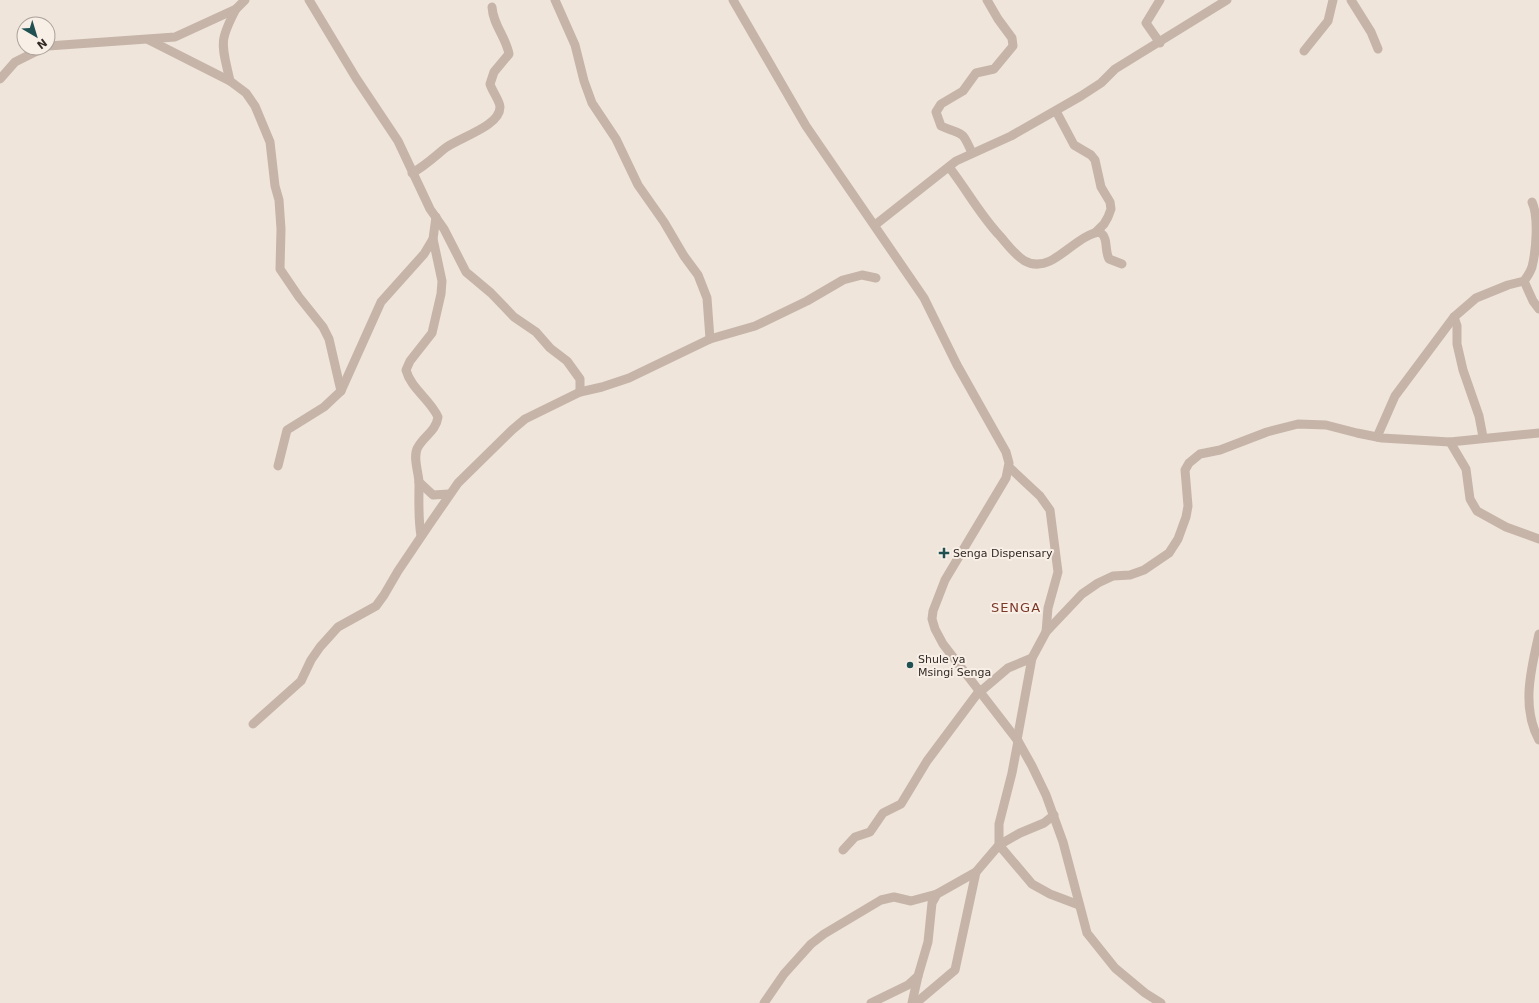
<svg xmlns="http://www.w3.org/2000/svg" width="1539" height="1003" font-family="'DejaVu Sans',sans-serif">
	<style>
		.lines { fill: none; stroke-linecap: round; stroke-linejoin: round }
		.minor { stroke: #c6b4a8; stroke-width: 9 }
		.poi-dot { fill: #205152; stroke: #f8efe7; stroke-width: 1.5 }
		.labels { text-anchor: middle; stroke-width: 4; stroke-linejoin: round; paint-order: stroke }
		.poi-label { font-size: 11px; fill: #342b27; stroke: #f8efe7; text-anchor: start }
		.quarter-label { font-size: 13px; letter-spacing: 1px; fill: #7c3727; stroke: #f8efe7 }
	</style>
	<rect width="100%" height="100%" fill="#efe5db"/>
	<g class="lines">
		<!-- minor -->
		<g class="minor">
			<polyline points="309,0 356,78 398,141 430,209 444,229 466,272 491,293 514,317 536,332 550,348 567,361 580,379 580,392"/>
			<polyline points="555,0 575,45 584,81 592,103 616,139 638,185 664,222 684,256 698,275 707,298 710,339"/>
			<polyline points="733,0 806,126 924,298 957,365 1006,452 1009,463 1006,478 945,580 933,611 932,619 935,629 943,644 1018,741 1032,766 1046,795 1063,842 1087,933 1115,968 1145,993 1161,1003"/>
			<polyline points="1351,0 1371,32 1378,49"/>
			<polyline points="149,40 230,81 246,93 255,106 270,142 275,186 279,200 281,229 280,269 299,297 323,327 329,339 341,391"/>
			<polyline points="1160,43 1146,23 1160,0"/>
			<polyline points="48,46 175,37 236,9 245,0"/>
			<polyline points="1304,51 1328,21 1333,0"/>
			<polyline points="0,79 15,62 43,48"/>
			<path d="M230 81C222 44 218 43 236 9"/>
			<polyline points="1056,111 1074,145 1091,155 1095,160 1101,187 1110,202 1111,209 1108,217 1104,224 1096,232"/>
			<path d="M972 153C961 128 963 136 941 126L936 112 941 104 963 91 976 73 994 69 1013 46 1012 38 998 19 987 0"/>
			<path d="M949 167C967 190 980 215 1000 236 1014 252 1026 272 1050 261 1065 254 1084 233 1100 232 1109 239 1104 249 1109 259L1122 264"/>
			<path d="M412 173C425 166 433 158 444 149 457 138 500 127 500 107 500 101 492 91 490 84L494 72 509 54C506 37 493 25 492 7"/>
			<polyline points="875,225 956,161 1011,136 1081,96 1101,83 1115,69 1227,0"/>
			<polyline points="1524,281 1533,301 1539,309"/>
			<polyline points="1454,317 1457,326 1457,344 1463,370 1479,416 1483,437"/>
			<path d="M1377 437 1395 396 1454 317 1476 298 1508 285 1524 281C1527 277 1530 273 1532 267 1536 251 1539 217 1532 202"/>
			<polyline points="1450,442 1466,469 1470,499 1477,511 1506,527 1539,539"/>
			<polyline points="278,466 287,430 324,407 341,391 381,302 424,254 433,239 436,217"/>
			<polyline points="1009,467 1040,496 1050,510 1058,572 1048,608 1046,632"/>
			<polyline points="419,482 433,495 449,494"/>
			<path d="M421 536C418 518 419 501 419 483 419 473 412 456 418 447 425 435 436 431 438 417 430 399 411 389 406 370L410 361 432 333 441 294 442 281 433 239"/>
			<path d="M1539 634C1531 669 1521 707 1539 740"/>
			<polyline points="981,691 1008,668 1032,658"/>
			<polyline points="253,724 301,681 311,660 320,647 338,627 376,606 384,595 398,571 431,522 458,483 512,430 525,419 580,392 602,387 629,378 710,339 755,326 807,301 843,280 862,275 876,278"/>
			<polyline points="1017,740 1032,658 1046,632 1082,594 1098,583 1113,576 1130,575 1144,570 1169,553 1178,539 1186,517 1188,506 1185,470 1189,463 1200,454 1220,450 1267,432 1298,424 1326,425 1357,433 1382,438 1450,442 1539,433"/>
			<polyline points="1018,741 1012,773 999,824 999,845 1032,884 1050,894 1079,905"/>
			<polyline points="843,850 855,837 870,832 883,813 901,804 927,761 980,690"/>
			<polyline points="764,1003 784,974 811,944 824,934 881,900 894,897 911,901 937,894"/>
			<polyline points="871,1003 908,985 918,976 928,942 932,903 937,894 976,872 999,845 1020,833 1044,823 1054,815"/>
			<polyline points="912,1003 918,976"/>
			<polyline points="916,1003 955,970 976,872"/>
		</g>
	</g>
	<!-- markers -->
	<g class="poi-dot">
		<path d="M942 547h4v4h4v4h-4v4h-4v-4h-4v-4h4z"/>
		<circle cx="910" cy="665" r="4"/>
	</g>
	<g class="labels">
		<!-- poi labels -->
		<g class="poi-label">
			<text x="953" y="557">Senga Dispensary</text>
			<text x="918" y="663">Shule ya<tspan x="918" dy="13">Msingi Senga</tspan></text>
		</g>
		<!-- quarter labels -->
		<g class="quarter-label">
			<text x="1016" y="612">SENGA</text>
		</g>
	</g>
	<!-- north arrow -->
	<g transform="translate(36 36) rotate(142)"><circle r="19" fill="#f8efe7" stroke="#aaa19a"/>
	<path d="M0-3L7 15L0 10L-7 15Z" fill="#205152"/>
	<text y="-6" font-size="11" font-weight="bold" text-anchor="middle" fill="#342b27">N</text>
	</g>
</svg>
